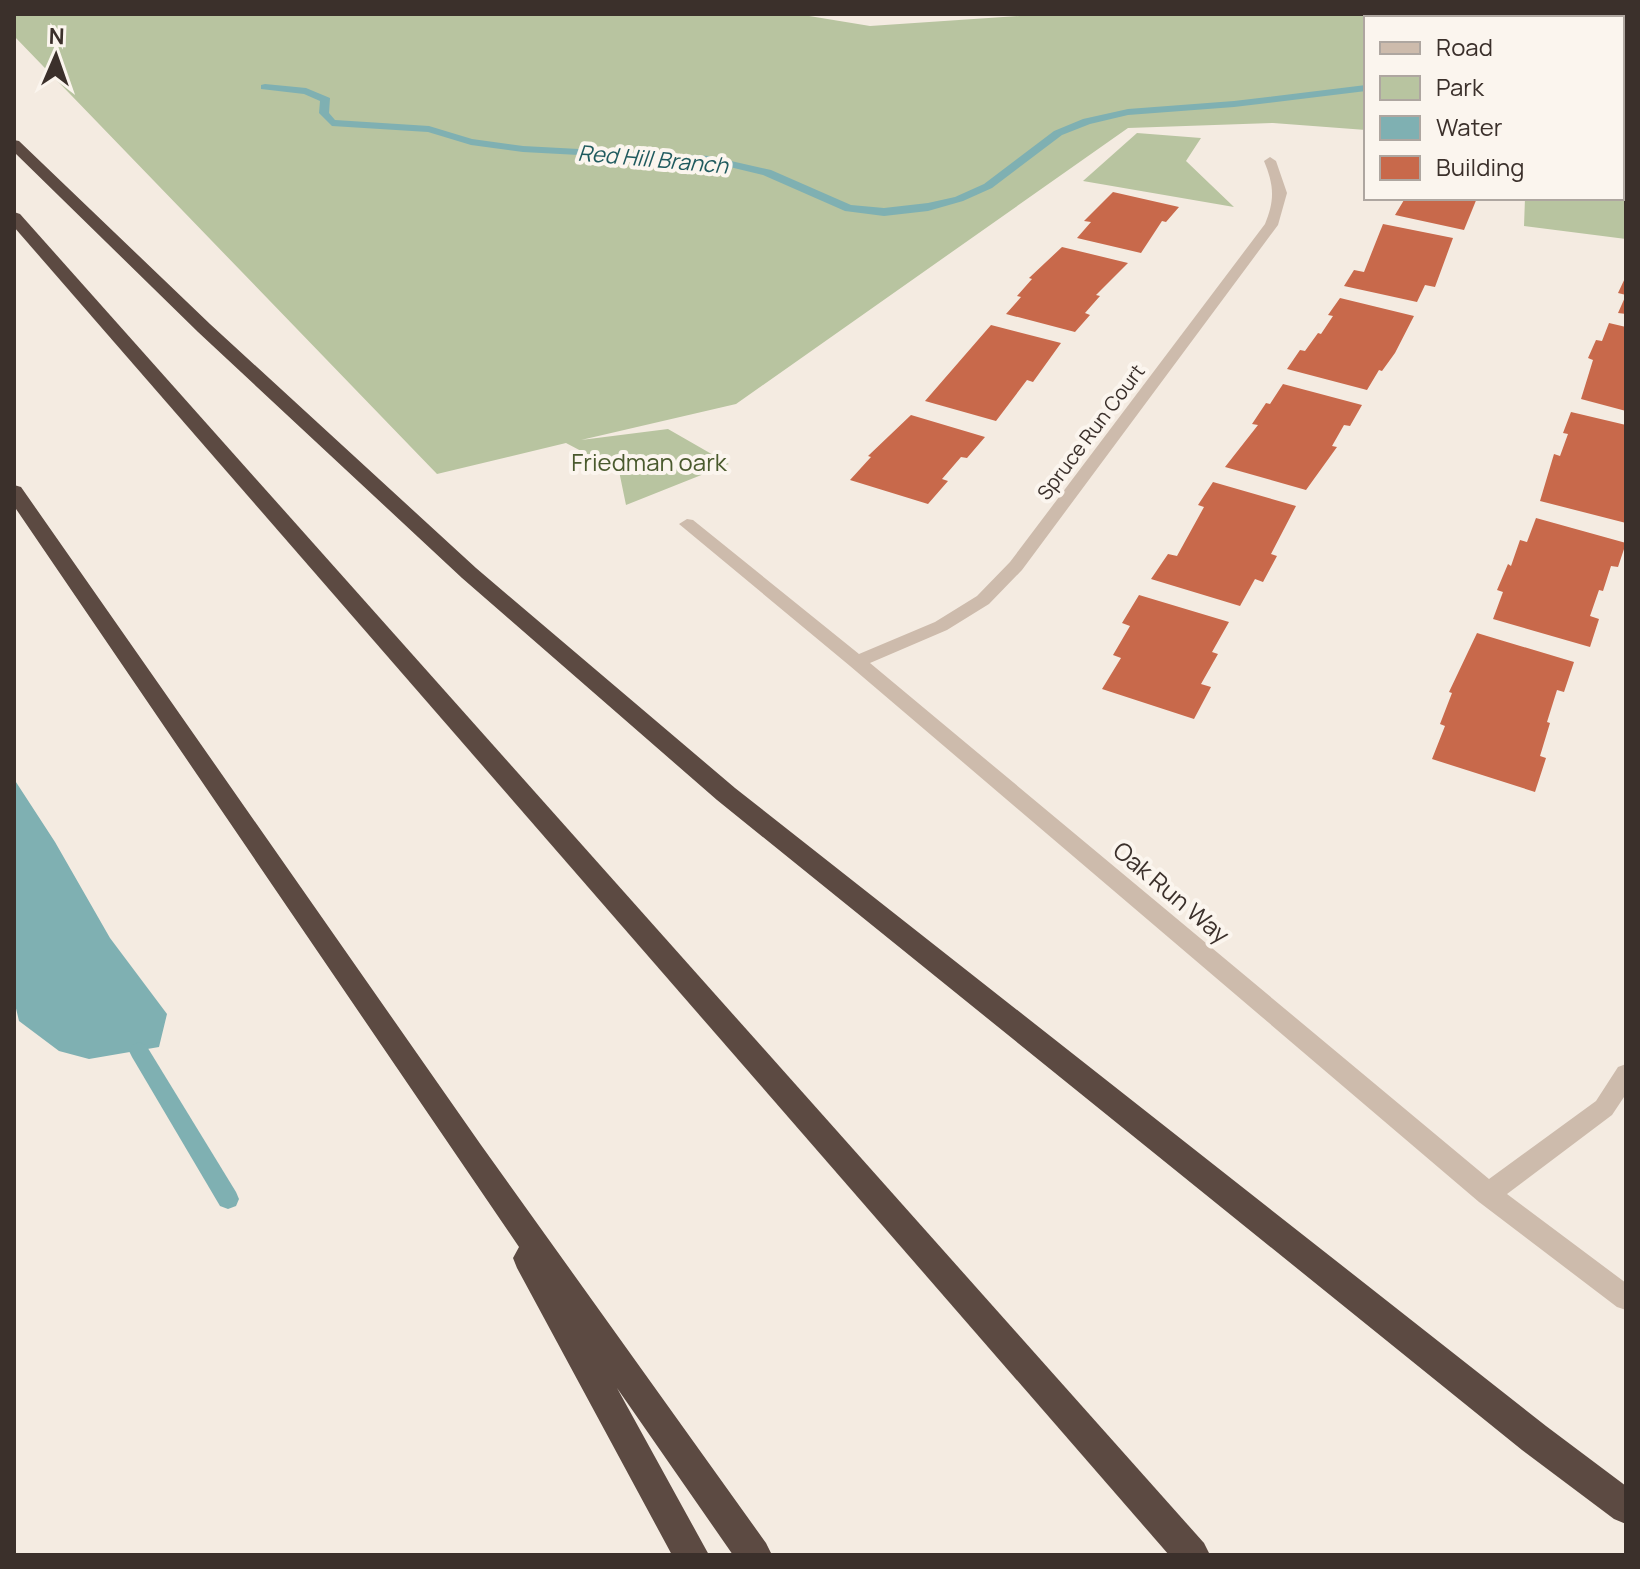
<svg xmlns="http://www.w3.org/2000/svg" width="1640" height="1569" font-family="Manrope,sans-serif">
	<style>
		.green { fill: #b8c4a0 }
		.water { fill: #7fb0b2 }
		.lines { fill: none; stroke-linecap: round; stroke-linejoin: round }
		.stream { fill: #7fb0b2; fill-rule: evenodd }
		.river { fill: #7fb0b2; fill-rule: evenodd }
		.building { fill: #c8694b }
		.street { fill: #cdbbac; fill-rule: evenodd }
		.highway { fill: #5c4a42; fill-rule: evenodd }
		.labels { text-anchor: middle; stroke-width: 8; stroke-linejoin: round; paint-order: stroke }
		.far-street-label { font-size: 20px; fill: #3b302b; stroke: #fbf5ee }
		.far-water-label { font-size: 22px; font-style: italic; fill: #1f5a5e; stroke: #fbf5ee }
		.park-label { font-size: 24px; fill: #4a5a2e; stroke: #fbf5ee }
		.street-label { font-size: 24px; fill: #3b302b; stroke: #fbf5ee }
	</style>
	<rect width="100%" height="100%" fill="#f4ebe1"/>
	<!-- green -->
	<g class="green">
		<polygon points="14,14 797,14 870,26 1048,14 1626,14 1626,37 1622,42 1622,18 1366,18 1366,130 1273,123 1128,128 736,404 581,440 668,429 729,464 626,505 619,471 566,443 437,474 14,36"/>
		<polygon points="1137,133 1201,138 1186,161 1234,207 1083,181"/>
		<polygon points="1622,176 1626,177 1626,239 1524,226 1525,198 1622,198"/>
	</g>
	<!-- water -->
	<polygon class="water" points="14,779 55,842 110,938 167,1014 159,1047 89,1059 59,1051 19,1021 14,1000"/>
	<g class="lines">
		<!-- stream -->
		<g class="stream">
			<polygon points="265,84 306,88 330,98 329,113 335,120 429,126 472,139 523,146 709,156 771,170 851,205 884,208 928,203 955,197 984,184 1054,131 1083,119 1128,109 1234,101 1366,85 1366,91 1234,107 1128,115 1090,124 1062,135 992,188 963,201 928,211 884,216 845,211 763,175 709,162 523,152 471,145 428,132 332,126 319,113 320,101 304,94 261,89 261,85"/>
			<polygon points="139,1042 146,1045 236,1192 239,1199 236,1206 228,1209 220,1206 132,1057 129,1051 132,1045"/>
		</g>
		<!-- river -->
		<polygon class="river" points="1443,14 1501,14 1498,18 1440,18"/>
	</g>
	<!-- building -->
	<g class="building">
		<polygon points="1113,192 1179,207 1166,222 1162,221 1141,253 1077,238 1091,222 1084,221"/>
		<polygon points="1399,198 1477,198 1464,230 1395,215 1404,200"/>
		<polygon points="1383,224 1453,238 1435,287 1425,285 1417,302 1344,286 1354,270 1364,272"/>
		<polygon points="1062,247 1128,263 1096,295 1100,296 1085,313 1090,315 1075,332 1006,314 1021,297 1017,296 1032,279 1029,278"/>
		<polygon points="1626,276 1626,314 1618,313 1626,295 1618,293"/>
		<polygon points="1340,298 1414,316 1395,353 1382,371 1379,370 1367,390 1287,369 1300,350 1305,351 1318,333 1321,334 1333,316 1328,315"/>
		<polygon points="1609,323 1626,327 1626,411 1581,399 1593,360 1588,358 1596,340 1602,341"/>
		<polygon points="991,325 1061,343 1033,382 1027,380 996,421 925,401"/>
		<polygon points="1283,384 1362,405 1350,426 1344,425 1332,446 1337,447 1306,490 1225,467 1258,425 1252,424 1266,403 1270,404"/>
		<polygon points="1571,412 1626,425 1626,523 1540,501 1554,454 1560,456 1568,434 1563,433"/>
		<polygon points="911,415 985,437 967,458 961,457 942,479 948,481 928,504 850,480 871,457 868,456"/>
		<polygon points="1213,482 1296,506 1271,554 1277,556 1263,582 1255,579 1240,606 1151,579 1168,554 1177,556 1204,507 1198,505"/>
		<polygon points="1536,518 1626,543 1618,567 1611,566 1603,591 1599,590 1590,616 1599,619 1590,647 1493,619 1503,592 1497,590 1508,564 1511,566 1520,540 1527,542"/>
		<polygon points="1139,595 1229,622 1212,652 1218,654 1201,684 1211,687 1194,719 1102,689 1121,658 1113,655 1130,626 1122,623"/>
		<polygon points="1477,633 1574,662 1564,692 1557,690 1547,722 1550,723 1540,756 1546,758 1535,792 1432,759 1445,726 1440,724 1452,693 1449,692"/>
	</g>
	<g class="lines">
		<!-- street -->
		<path class="street" d="M1270 157 1276 161 1287 193 1278 225 1022 570 989 604 947 630 870 663 1489 1179 1596 1101 1618 1067 1626 1064V1094L1612 1115 1507 1194 1626 1283V1310L1617 1307 1479 1202 850 666 679 524 687 519 693 520 859 654 935 622 977 596 1010 562 1265 224C1275 200 1274 185 1264 161Z"/>
		<!-- highway -->
		<g class="highway">
			<polygon points="14,140 19,141 210,324 476,568 735,788 1546,1426 1626,1486 1626,1524 1614,1519 1522,1450 717,800 462,578 198,332 14,152"/>
			<polygon points="14,212 20,214 1204,1543 1210,1555 1169,1555 14,227"/>
			<polygon points="14,485 21,487 481,1145 766,1543 772,1555 733,1555 617,1388 709,1555 672,1555 517,1268 513,1258 519,1247 14,506"/>
		</g>
	</g>
	<g class="labels">
		<!-- far-street labels -->
		<g class="far-street-label">
			<text transform="translate(1091 432) rotate(-53)" y="7">Spruce Run Court</text>
		</g>
		<!-- far-water labels -->
		<g class="far-water-label">
			<text transform="translate(653 159) rotate(5)" y="8">Red Hill Branch</text>
		</g>
		<!-- park labels -->
		<g class="park-label">
			<text x="649" y="471">Friedman oark</text>
		</g>
		<!-- street labels -->
		<g class="street-label">
			<text transform="translate(1171 893) rotate(40)" y="8">Oak Run Way</text>
		</g>
	</g>
	<!-- border -->
	<rect width="1640" height="1569" fill="none" stroke="#3b302b" stroke-width="32"/>
	<!-- legend -->
	<rect x="1364" y="16" width="260" height="184" fill="#fbf5ee" stroke="#aea6a0" stroke-width="2"/>
	<rect x="1380" y="42" width="40" height="12" fill="#cdbbac" stroke="#aea6a0" stroke-width="2"/>
	<text x="1436" y="56" font-size="24" fill="#3b302b">Road</text>
	<rect x="1380" y="76" width="40" height="24" fill="#b8c4a0" stroke="#aea6a0" stroke-width="2"/>
	<text x="1436" y="96" font-size="24" fill="#3b302b">Park</text>
	<rect x="1380" y="116" width="40" height="24" fill="#7fb0b2" stroke="#aea6a0" stroke-width="2"/>
	<text x="1436" y="136" font-size="24" fill="#3b302b">Water</text>
	<rect x="1380" y="156" width="40" height="24" fill="#c8694b" stroke="#aea6a0" stroke-width="2"/>
	<text x="1436" y="176" font-size="24" fill="#3b302b">Building</text>
	<!-- north arrow -->
	<g transform="translate(56 56) rotate(2)" stroke="#fbf5ee" stroke-width="6" paint-order="stroke">
	<path d="M0-6L14 30L0 20L-14 30Z" fill="#3b302b"/>
	<text y="-12" font-size="22" font-weight="bold" text-anchor="middle" fill="#3b302b">N</text>
	</g>
</svg>
